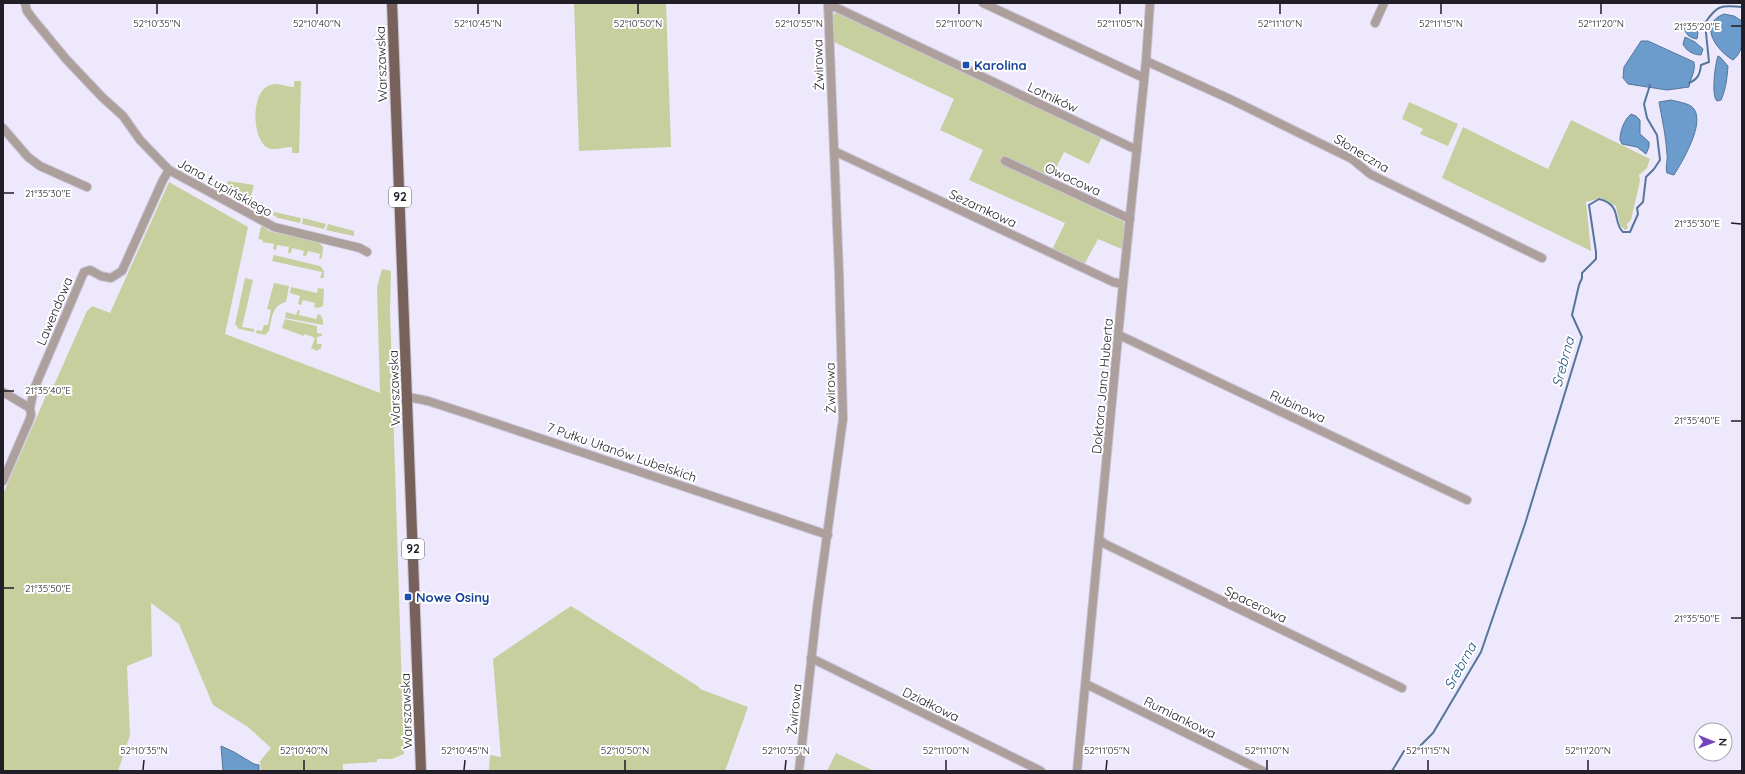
<svg xmlns="http://www.w3.org/2000/svg" width="1745" height="774" font-family="Quicksand,sans-serif">
	<style>
		.green { fill: #c6cf9d }
		.water { fill: #6b9ccb; stroke: #55769a }
		.lines { fill: none; stroke-linecap: round; stroke-linejoin: round }
		.stream { stroke: #55769a; stroke-width: 2 }
		.minor-casing { stroke: #c9c4d6; stroke-width: 10 }
		.major-casing { stroke: #c9c4d6; stroke-width: 12 }
		.minor { stroke: #ad9f9c; stroke-width: 8 }
		.major { stroke: #78605b; stroke-width: 10 }
		.ticks { fill: none; stroke: #211e27; stroke-width: 1.5 }
		.transit-dot { fill: #1a4fb4; stroke: #fff; stroke-width: 1.5 }
		.labels { text-anchor: middle; stroke-width: 4; stroke-linejoin: round; paint-order: stroke }
		.shield { fill: #fff; stroke: #646268; stroke-width: 1 }
		.shield-label { font-size: 12px; font-weight: bold; fill: #211e27 }
		.street-label { font-size: 13px; fill: #211e27; stroke: #fff }
		.transit-label { font-size: 13px; font-weight: bold; fill: #164399; stroke: #fff; text-anchor: start }
		.water-label { font-size: 14px; font-style: italic; fill: #1b507e; stroke: #fff }
		.ticks-label { font-size: 10px; text-anchor: middle; fill: #211e27; stroke: #fff; stroke-width: 4; stroke-linejoin: round; paint-order: stroke }
	</style>
	<rect width="100%" height="100%" fill="#eee8fd"/>
	<!-- green -->
	<g class="green">
		<polygon points="574,3 666,3 671,147 579,151"/>
		<polygon points="838,12 1102,137 1089,164 1064,152 1051,178 1005,156 1002,164 1122,221 1126,225 1124,250 1098,239 1084,265 1052,250 1065,223 969,180 983,150 940,130 954,99 834,42 833,15"/>
		<path d="M294 81H301L299 153H292V147C284 147 275 151 268 148 251 139 251 91 270 85 279 82 285 87 294 87Z"/>
		<polygon points="1409,102 1458,124 1448,146 1420,134 1423,129 1402,119"/>
		<polygon points="1571,120 1650,159 1647,168 1639,175 1640,181 1631,220 1627,224 1628,228 1625,230 1620,225 1616,206 1601,198 1586,202 1591,251 1442,178 1463,127 1548,169"/>
		<polygon points="228,181 254,185 250,199 226,186"/>
		<polygon points="169,182 248,227 225,334 380,393 377,287 382,269 391,271 390,310 404,754 392,759 377,759 377,762 343,764 343,771 261,771 260,761 271,748 248,727 213,705 179,624 151,603 152,656 127,666 130,735 118,771 3,771 3,494 49,389 55,383 87,311 92,306 110,313"/>
		<polygon points="274,212 301,218 300,223 278,218 273,215"/>
		<polygon points="303,218 326,224 324,229 302,224"/>
		<polygon points="328,224 354,231 354,236 326,230"/>
		<polygon points="263,226 269,231 319,242 323,247 322,258 319,259 320,254 308,251 306,256 303,256 304,251 292,248 291,253 288,253 289,247 277,245 276,250 273,249 274,244 262,242 263,240 258,239 261,227"/>
		<polygon points="274,255 320,266 324,271 324,278 320,278 322,272 272,261"/>
		<polygon points="245,278 253,280 242,327 254,329 254,332 239,329 235,324"/>
		<path d="M274 283 289 286 286 302C272 305 272 318 269 331L265 335 256 333 257 330 262 331 264 325H268L271 310 267 309Z"/>
		<polygon points="291,287 317,293 318,288 324,289 323,306 318,308 314,307 315,303 303,300 301,305 298,304 300,296 290,293"/>
		<path d="M298 310H300L299 315 316 319 318 314C323 316 323 320 323 325L285 318 286 312 296 315Z"/>
		<polygon points="285,319 317,326 317,333 322,334 322,336 317,337 317,344 322,344 321,348 317,351 311,348 315,338 305,334 304,336 282,328"/>
		<polygon points="571,606 699,687 700,689 748,707 725,771 489,771 490,755 501,757 493,659"/>
		<polygon points="836,753 874,771 827,771"/>
	</g>
	<!-- water -->
	<g class="water">
		<path d="M1724 14 1734 16 1742 21C1742 35 1745 51 1733 60 1717 51 1697 24 1724 14Z"/>
		<path d="M1686 25 1696 29 1698 33 1697 39C1689 38 1685 34 1684 26Z"/>
		<path d="M1685 37 1695 42 1703 49 1701 55C1694 55 1686 51 1683 44Z"/>
		<path d="M1641 41H1648L1694 62C1696 71 1690 79 1689 87L1667 90 1628 84 1623 78 1624 67Z"/>
		<path d="M1718 56 1720 57 1728 66C1727 78 1726 89 1721 100L1717 101C1711 96 1715 64 1718 56Z"/>
		<path d="M1671 100C1678 102 1690 103 1694 109 1705 124 1682 162 1674 175L1667 173C1665 166 1668 161 1667 154 1666 136 1662 119 1659 102Z"/>
		<path d="M1631 114 1636 116 1640 120V134L1649 142V147L1646 154 1637 147 1622 144 1620 140C1620 131 1624 120 1631 114Z"/>
		<polygon points="221,746 234,752 254,764 259,765 259,771 223,771"/>
	</g>
	<g class="lines">
		<!-- stream -->
		<g class="stream">
			<path d="M1689 83C1698 79 1700 74 1701 65L1709 62 1705 23C1717 5 1721 5 1742 7"/>
			<path d="M1392 771 1404 751 1418 748 1433 733 1481 652 1525 524 1582 337 1572 315 1579 285 1582 278V273L1596 259V252L1589 205 1599 199C1623 205 1612 222 1623 232H1630L1638 214 1637 208 1643 202 1646 177 1654 169 1660 160 1657 135 1647 118 1644 104 1650 85"/>
		</g>
		<!-- minor casing -->
		<g class="minor-casing">
			<g id="minor">
				<polyline points="25,3 27,11 33,19 66,59 102,97 123,116 140,140 169,170 274,227 360,248 367,252"/>
				<polyline points="983,3 1144,78"/>
				<polyline points="828,7 835,7 1137,150"/>
				<polyline points="1375,23 1384,3"/>
				<polyline points="1146,61 1232,100 1352,159 1370,174 1542,258"/>
				<polyline points="3,128 28,157 40,166 87,187"/>
				<polyline points="834,151 1113,282 1123,284"/>
				<polyline points="1005,161 1130,219"/>
				<polyline points="1119,335 1467,500"/>
				<polyline points="3,392 30,408"/>
				<polyline points="408,397 428,401 471,415 828,535"/>
				<polyline points="3,481 29,421 31,415 30,408 34,389 84,272 90,270 101,276 111,278 122,271 163,180 169,170"/>
				<polyline points="1100,540 1105,544 1402,688"/>
				<polyline points="811,658 1041,771"/>
				<polyline points="1086,684 1263,771"/>
				<polyline points="799,771 817,608 843,419 839,273 828,3"/>
				<polyline points="1077,771 1123,284 1146,61 1150,3"/>
			</g>
		</g>
		<!-- major casing -->
		<g class="major-casing">
			<polyline id="major" points="392,3 421,771"/>
		</g>
		<!-- minor -->
		<use href="#minor" class="minor"/>
		<!-- major -->
		<use href="#major" class="major"/>
	</g>
	<!-- ticks -->
	<path class="ticks" d="M157 14V4M317 14V4M478 14V4M638 14V4M799 14V4M959 14V4M1120 14V4M1280 14V4M1441 14V4M1601 14V4M1731 26H1741M4 193H14M1731 223 1741 224M4 391H14M1731 421H1741M4 588H14M1731 618H1741M143 770 144 760M304 770V760M464 770 465 760M625 770V760M785 770 786 760M946 770V760M1106 770 1107 760M1267 770V760M1428 770V760M1588 770V760"/>
	<!-- markers -->
	<g class="transit-dot">
		<rect x="962" y="61" width="8" height="8" rx="2"/>
		<rect x="404" y="593" width="8" height="8" rx="2"/>
	</g>
	<g class="labels">
		<!-- shield labels -->
		<g class="shield">
			<rect x="389" y="187" width="22" height="20" rx="3"/>
			<rect x="402" y="539" width="22" height="20" rx="3"/>
		</g>
		<g class="shield-label">
			<text x="400" y="201">92</text>
			<text x="413" y="553">92</text>
		</g>
		<!-- street labels -->
		<g class="street-label">
			<text transform="translate(381 64) rotate(-92)" y="5">Warszawska</text>
			<text transform="translate(818 65) rotate(-92)" y="5">Żwirowa</text>
			<text transform="translate(1053 97) rotate(25)" y="5">Lotników</text>
			<text transform="translate(1362 153) rotate(31)" y="5">Słoneczna</text>
			<text transform="translate(1073 179) rotate(25)" y="5">Owocowa</text>
			<text transform="translate(225 187) rotate(29)" y="5">Jana Łupińskiego</text>
			<text transform="translate(983 208) rotate(25)" y="5">Sezamkowa</text>
			<text transform="translate(54 311) rotate(-67)" y="5">Lawendowa</text>
			<text transform="translate(1102 386) rotate(-85)" y="5">Doktora Jana Huberta</text>
			<text transform="translate(394 388) rotate(-92)" y="5">Warszawska</text>
			<text transform="translate(830 388) rotate(-91)" y="5">Żwirowa</text>
			<text transform="translate(1298 406) rotate(25)" y="5">Rubinowa</text>
			<text transform="translate(622 452) rotate(19)" y="5">7 Pułku Ułanów Lubelskich</text>
			<text transform="translate(1256 604) rotate(26)" y="5">Spacerowa</text>
			<text transform="translate(931 704) rotate(26)" y="5">Działkowa</text>
			<text transform="translate(794 709) rotate(-84)" y="5">Żwirowa</text>
			<text transform="translate(406 711) rotate(-92)" y="5">Warszawska</text>
			<text transform="translate(1180 717) rotate(26)" y="5">Rumiankowa</text>
		</g>
		<!-- transit labels -->
		<g class="transit-label">
			<text x="974" y="70">Karolina</text>
			<text x="416" y="602">Nowe Osiny</text>
		</g>
		<!-- water labels -->
		<g class="water-label">
			<text transform="translate(1563 362) rotate(-75)" y="5">Srebrna</text>
			<text transform="translate(1460 666) rotate(-61)" y="5">Srebrna</text>
		</g>
	</g>
	<g class="ticks-label">
		<text x="478" y="27">52°10'45"N</text>
		<text x="638" y="27">52°10'50"N</text>
		<text x="799" y="27">52°10'55"N</text>
		<text x="959" y="27">52°11'00"N</text>
		<text x="1120" y="27">52°11'05"N</text>
		<text x="1280" y="27">52°11'10"N</text>
		<text x="1441" y="27">52°11'15"N</text>
		<text x="1601" y="27">52°11'20"N</text>
		<text x="157" y="27">52°10'35"N</text>
		<text x="317" y="27">52°10'40"N</text>
		<text x="1697" y="30">21°35'20"E</text>
		<text x="48" y="197">21°35'30"E</text>
		<text x="1697" y="227">21°35'30"E</text>
		<text x="48" y="394">21°35'40"E</text>
		<text x="1697" y="424">21°35'40"E</text>
		<text x="48" y="592">21°35'50"E</text>
		<text x="1697" y="622">21°35'50"E</text>
		<text x="144" y="754">52°10'35"N</text>
		<text x="304" y="754">52°10'40"N</text>
		<text x="465" y="754">52°10'45"N</text>
		<text x="625" y="754">52°10'50"N</text>
		<text x="786" y="754">52°10'55"N</text>
		<text x="946" y="754">52°11'00"N</text>
		<text x="1107" y="754">52°11'05"N</text>
		<text x="1267" y="754">52°11'10"N</text>
		<text x="1428" y="754">52°11'15"N</text>
		<text x="1588" y="754">52°11'20"N</text>
	</g>
	<!-- border -->
	<rect width="1745" height="774" fill="none" stroke="#211e27" stroke-width="8"/>
	<!-- north arrow -->
	<g transform="translate(1713 742) rotate(91)"><circle r="19" fill="#ffffff" stroke="#a6a5a9"/>
	<path d="M0-3L7 15L0 10L-7 15Z" fill="#7444bc"/>
	<text y="-6" font-size="11" font-weight="bold" text-anchor="middle" fill="#211e27">N</text>
	</g>
</svg>
